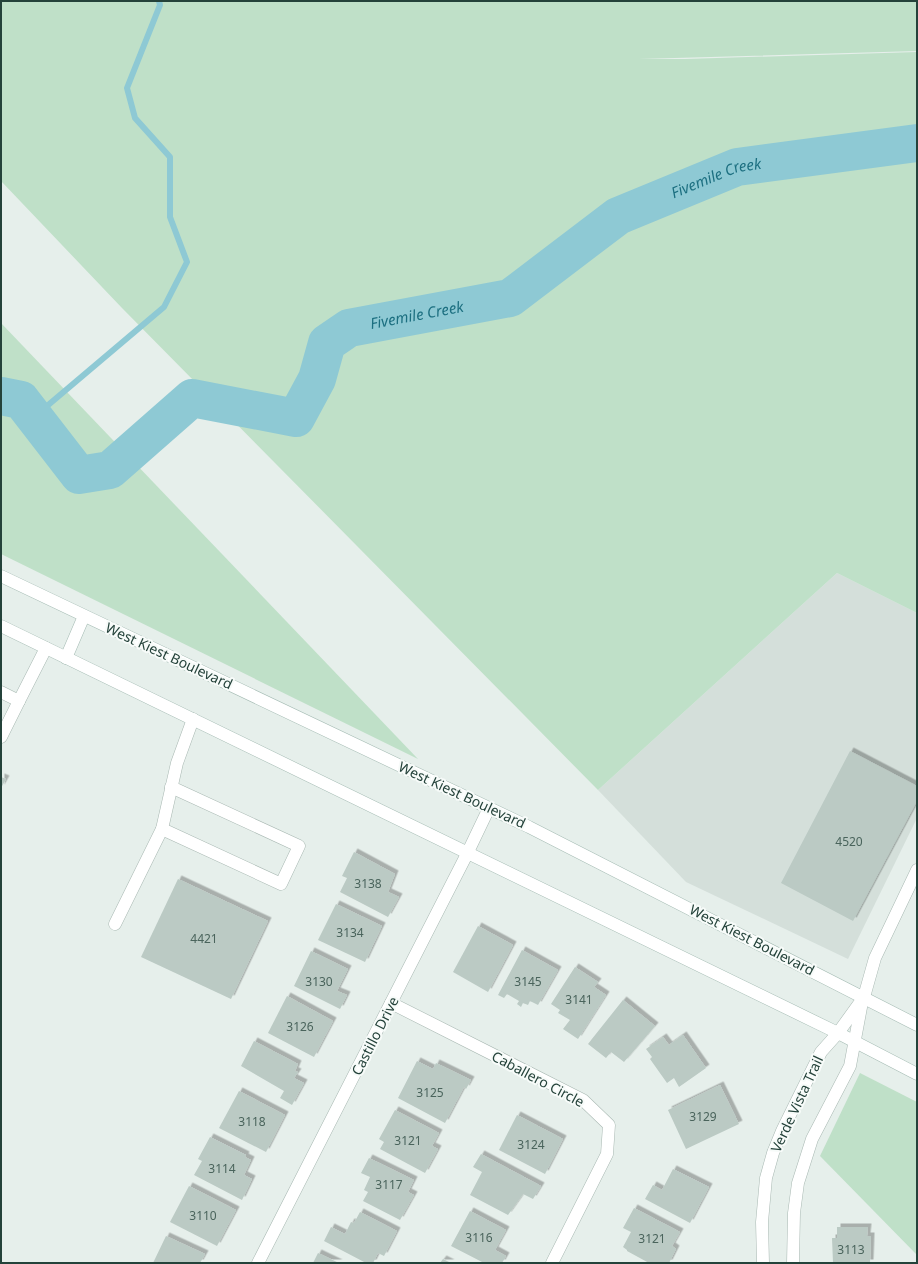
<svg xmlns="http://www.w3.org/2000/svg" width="918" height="1264" font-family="'Noto Sans',sans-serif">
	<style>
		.built { fill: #d4dfda }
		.green { fill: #bfe0c8 }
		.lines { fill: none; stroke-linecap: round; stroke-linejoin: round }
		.stream { stroke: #8ec9d4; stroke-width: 6 }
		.river { stroke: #8ec9d4; stroke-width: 38 }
		.building { fill: #bbcac4; filter: url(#shadow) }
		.service-casing { stroke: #a8b8b2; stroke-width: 13 }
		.minor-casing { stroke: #a8b8b2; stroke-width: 13 }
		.secondary-casing { stroke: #a4bbb3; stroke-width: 13 }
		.service { stroke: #fff; stroke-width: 12 }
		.minor { stroke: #fff; stroke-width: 12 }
		.secondary { stroke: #fff; stroke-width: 12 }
		.labels { text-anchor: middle; stroke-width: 4; stroke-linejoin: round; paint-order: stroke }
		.number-label { font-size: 12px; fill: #4a645c }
		.street-label { font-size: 14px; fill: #24423a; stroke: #f7fbf9 }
		.water-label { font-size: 15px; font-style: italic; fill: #1c6f80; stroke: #f7fbf9 }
	</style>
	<defs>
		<filter id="shadow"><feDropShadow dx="3.5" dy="-3.5" stdDeviation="0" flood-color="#0004"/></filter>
	</defs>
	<rect width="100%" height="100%" fill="#e6efeb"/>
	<!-- built -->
	<polygon class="built" points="837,573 917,613 917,818 848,959 686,882 598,790"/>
	<!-- green -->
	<g class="green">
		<polygon points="1,1 917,1 917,51 639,59 685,59 917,52 917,613 837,573 598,790 122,308 1,181"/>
		<polygon points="1,323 418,759 1,554"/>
		<polygon points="860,1073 917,1102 917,1255 820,1156"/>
	</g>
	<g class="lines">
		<!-- stream -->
		<polyline class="stream" points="34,417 164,307 187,262 170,217 170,157 135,118 127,88 160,5 159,1"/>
		<!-- river -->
		<path class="river" id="s1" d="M1 396 21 400 79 475 110 470 192 398 296 418 317 379 327 343 349 328 510 298 618 216 737 167 917 143"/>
	</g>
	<!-- building -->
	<g class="building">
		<polygon points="850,751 917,786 917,801 853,921 781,883"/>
		<polygon points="1,777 6,779 1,788"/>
		<polygon points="354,852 395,874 388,892 399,897 388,917 340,892 347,878 342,876"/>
		<polygon points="178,879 268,921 231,999 141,957"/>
		<polygon points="336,904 382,926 365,962 318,940"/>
		<polygon points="478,926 513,945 488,992 453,972"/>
		<polygon points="522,950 558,970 538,1005 530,1001 528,1005 523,1003 521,1007 517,1004 519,1001 507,994 504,998 498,995"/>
		<polygon points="311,951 348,969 337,991 347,995 340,1009 294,986"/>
		<polygon points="575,967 598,982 594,987 606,995 578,1039 563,1029 570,1020 558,1013 560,1010 551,1004"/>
		<polygon points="287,996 333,1021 314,1057 268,1033"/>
		<polygon points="623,1000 655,1026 624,1062 611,1052 606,1058 588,1044"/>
		<polygon points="683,1035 706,1068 679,1087 674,1078 667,1083 650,1059 652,1057 646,1049 663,1037 669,1045"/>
		<polygon points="254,1041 298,1064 295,1071 298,1072 294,1078 304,1083 292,1105 280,1098 284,1091 241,1066"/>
		<polygon points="417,1061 433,1069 436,1063 471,1080 466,1089 464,1087 445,1123 398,1098"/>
		<polygon points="720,1085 739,1124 686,1149 668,1110"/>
		<polygon points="239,1091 285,1115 266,1152 219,1128"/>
		<polygon points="395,1110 439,1133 432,1146 438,1149 425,1173 380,1149 384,1142 379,1139"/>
		<polygon points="517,1115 563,1139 545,1174 499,1150"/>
		<polygon points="210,1137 246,1155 245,1157 251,1160 244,1175 252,1179 242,1200 194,1175 202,1161 198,1159"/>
		<polygon points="481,1154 541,1186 533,1199 523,1194 508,1215 470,1195 482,1172 473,1167"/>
		<polygon points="369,1158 414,1180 408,1192 414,1195 400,1220 363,1201 368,1192 364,1190 370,1177 361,1173"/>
		<polygon points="673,1169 709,1187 690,1223 645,1199 653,1185 662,1190"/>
		<polygon points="189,1186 236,1210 217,1246 170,1222"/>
		<polygon points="634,1208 680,1232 672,1246 676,1249 669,1263 649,1263 627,1251 627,1250 623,1247 631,1232 623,1228"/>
		<polygon points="470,1211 506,1230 495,1250 506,1256 502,1263 484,1263 451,1246"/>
		<polygon points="360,1212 397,1231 384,1256 378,1253 373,1263 366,1263 324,1241 331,1227 345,1234 351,1222 354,1223"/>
		<polygon points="837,1227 868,1227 867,1236 871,1236 870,1263 833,1263 832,1238 837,1238"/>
		<polygon points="166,1236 205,1254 200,1263 153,1263"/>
		<polygon points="318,1253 339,1263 313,1263"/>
		<polygon points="443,1259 451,1263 440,1263"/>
	</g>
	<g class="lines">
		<!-- service casing -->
		<g class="service-casing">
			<g id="service">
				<polyline points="1,692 19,701 46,648"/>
				<polyline points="1,737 19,701"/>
				<polyline points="162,829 281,884 299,846 171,787"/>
				<polyline points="115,924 162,829 177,763 193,719"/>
				<polyline points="864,997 875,958 917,870"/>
			</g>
		</g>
		<!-- minor casing -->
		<g class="minor-casing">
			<g id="minor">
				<polyline points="391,1003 583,1100 609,1125 607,1154 552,1263"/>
				<polyline points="258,1263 467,854 489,808"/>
				<polyline points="763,1263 762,1222 766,1178 773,1153 782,1131 821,1052 838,1033 864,997"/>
				<polyline points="793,1263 794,1213 798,1183 812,1139 850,1066 862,1002"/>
			</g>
		</g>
		<!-- secondary casing -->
		<g class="secondary-casing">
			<g id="secondary">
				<polyline points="1,576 529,827 917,1025"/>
				<polyline points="1,626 838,1033 917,1074"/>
				<polyline points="66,658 84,616"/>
			</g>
		</g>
		<!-- service -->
		<use href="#service" class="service"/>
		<!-- minor -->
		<use href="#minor" class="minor"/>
		<!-- secondary -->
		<use href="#secondary" class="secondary"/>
	</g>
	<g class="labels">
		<!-- number labels -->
		<g class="number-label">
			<text x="849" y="846">4520</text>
			<text x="368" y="888">3138</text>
			<text x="350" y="937">3134</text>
			<text x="204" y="943">4421</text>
			<text x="319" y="986">3130</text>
			<text x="528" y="986">3145</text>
			<text x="579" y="1004">3141</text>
			<text x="300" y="1031">3126</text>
			<text x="430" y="1097">3125</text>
			<text x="703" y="1121">3129</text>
			<text x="252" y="1126">3118</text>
			<text x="408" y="1145">3121</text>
			<text x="531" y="1149">3124</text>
			<text x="222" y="1173">3114</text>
			<text x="389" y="1189">3117</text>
			<text x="203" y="1220">3110</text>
			<text x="479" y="1242">3116</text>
			<text x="652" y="1243">3121</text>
			<text x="851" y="1254">3113</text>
		</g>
		<!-- street labels -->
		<g class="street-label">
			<text transform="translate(169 656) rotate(25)" y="5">West Kiest Boulevard</text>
			<text transform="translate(462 795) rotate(25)" y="5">West Kiest Boulevard</text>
			<text transform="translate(752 940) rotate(27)" y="5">West Kiest Boulevard</text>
			<text transform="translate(375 1036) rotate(-63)" y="5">Castillo Drive</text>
			<text transform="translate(538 1079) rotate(28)" y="5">Caballero Circle</text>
			<text transform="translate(797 1104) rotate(-65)" y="5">Verde Vista Trail</text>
		</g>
		<!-- water labels -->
		<g class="water-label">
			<text dy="5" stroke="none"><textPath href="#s1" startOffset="875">Fivemile Creek</textPath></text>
			<text dy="5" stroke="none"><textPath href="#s1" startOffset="539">Fivemile Creek</textPath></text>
		</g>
	</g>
	<!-- border -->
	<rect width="918" height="1264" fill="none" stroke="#24423a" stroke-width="4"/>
</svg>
